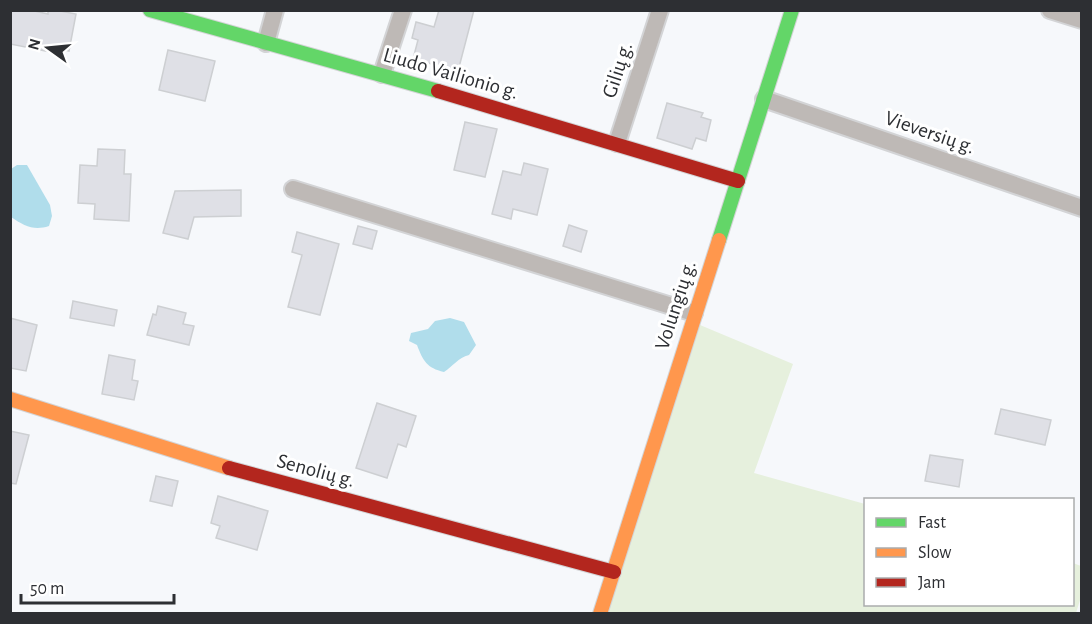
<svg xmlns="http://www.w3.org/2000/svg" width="1092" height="624" font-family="'Alegreya Sans',sans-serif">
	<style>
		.green { fill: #e6f0dd }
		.water { fill: #b0ddeb }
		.building { fill: #dfe0e6; stroke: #cdcfd2; stroke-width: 1.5 }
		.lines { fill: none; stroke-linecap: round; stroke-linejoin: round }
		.street-casing { stroke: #d3d4d6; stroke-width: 20 }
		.fast-casing { stroke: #d3d4d6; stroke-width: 16 }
		.slow-casing { stroke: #d3d4d6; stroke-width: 16 }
		.jam-casing { stroke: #d3d4d6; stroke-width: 16 }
		.street { stroke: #beb9b6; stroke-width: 16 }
		.fast { stroke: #63d668; stroke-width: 14 }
		.slow { stroke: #ff974d; stroke-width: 14 }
		.jam { stroke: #b3261e; stroke-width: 14 }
		.labels { text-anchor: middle; stroke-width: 6; stroke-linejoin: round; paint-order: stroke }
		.street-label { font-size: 21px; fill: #2d2f33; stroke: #fff }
	</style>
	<rect width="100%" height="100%" fill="#f6f8fb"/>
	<!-- green -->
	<polygon class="green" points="700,325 793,364 754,473 865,504 866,604 1072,604 1073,563 1081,566 1081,597 1076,613 607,614"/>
	<!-- water -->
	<g class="water">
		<path d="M17 165H27L50 205 52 216 49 226C34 231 24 226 11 217V169Z"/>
		<path d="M450 318 464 322 476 345 469 355C458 358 453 366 444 372 427 368 423 361 417 345L409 341 411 333 428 329 435 321Z"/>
	</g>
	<!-- building -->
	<g class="building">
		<polygon points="10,10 30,10 48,14 48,10 55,10 76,14 69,51 52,47 51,52 10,44"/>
		<polygon points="439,10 474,10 458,71 413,59 418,40 412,38 416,22 434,27"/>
		<polygon points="168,50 215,61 205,101 159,90"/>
		<polygon points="667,103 703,113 701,117 711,120 706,141 696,138 692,149 657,138"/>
		<polygon points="465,122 497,129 485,177 454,170"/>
		<polygon points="98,149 125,150 124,174 131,174 129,221 94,219 95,204 78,203 80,165 97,166"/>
		<polygon points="524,163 548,169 537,215 513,209 511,219 492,214 503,171 521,175"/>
		<polygon points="241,190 241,216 194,217 188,239 163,233 175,191"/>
		<polygon points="569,225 587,231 581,252 563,246"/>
		<polygon points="358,226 377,231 372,249 353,244"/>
		<polygon points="297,232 339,244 320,315 288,307 302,255 292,252"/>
		<polygon points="73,301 117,310 114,326 70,318"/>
		<polygon points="158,306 186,313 183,324 194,326 189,345 147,335 153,314 156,315"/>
		<polygon points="10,318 37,325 26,371 10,368"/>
		<polygon points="109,355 135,360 132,380 138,381 134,400 102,394"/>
		<polygon points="377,403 416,416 406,447 398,444 387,478 356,468"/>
		<polygon points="1001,409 1051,420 1045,445 995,434"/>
		<polygon points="10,431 29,435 16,484 10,483"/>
		<polygon points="930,455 963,460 959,487 925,481"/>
		<polygon points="156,476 178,481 172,506 150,501"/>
		<polygon points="218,496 268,511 257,550 216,538 220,526 211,523"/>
	</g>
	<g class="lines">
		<!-- street casing -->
		<g class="street-casing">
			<g id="street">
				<polyline points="1050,10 1082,20"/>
				<polyline points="266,43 275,10"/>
				<polyline points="382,74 403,10"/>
				<polyline points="764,99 1082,208"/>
				<polyline points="617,143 660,10"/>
				<polyline points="293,189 694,313"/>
			</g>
		</g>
		<!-- fast casing -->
		<g class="fast-casing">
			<g id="fast">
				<polyline points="150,10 438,91"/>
				<polyline points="719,240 792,10"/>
			</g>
		</g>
		<!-- slow casing -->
		<g class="slow-casing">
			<g id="slow">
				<polyline points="10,399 229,468"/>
				<polyline points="600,614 719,240"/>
			</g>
		</g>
		<!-- jam casing -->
		<g class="jam-casing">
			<g id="jam">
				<polyline points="438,91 738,181"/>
				<polyline points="229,468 614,572"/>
			</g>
		</g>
		<!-- street -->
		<use href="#street" class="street"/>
		<!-- fast -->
		<use href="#fast" class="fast"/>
		<!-- slow -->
		<use href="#slow" class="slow"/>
		<!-- jam -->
		<use href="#jam" class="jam"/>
	</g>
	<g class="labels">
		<!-- street labels -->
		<g class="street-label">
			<text transform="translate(617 70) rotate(-72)" y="7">Gilių g.</text>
			<text transform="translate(451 73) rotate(16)" y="7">Liudo Vailionio g.</text>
			<text transform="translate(930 132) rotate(19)" y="7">Vieversių g.</text>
			<text transform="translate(675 305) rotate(-72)" y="7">Volungių g.</text>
			<text transform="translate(316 470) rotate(15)" y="7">Senolių g.</text>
		</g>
	</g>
	<!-- border -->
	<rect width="1092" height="624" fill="none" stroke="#2d2f33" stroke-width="24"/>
	<!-- legend -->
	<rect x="864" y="498" width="210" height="108" fill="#ffffff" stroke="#abacad" stroke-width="1.5"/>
	<rect x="876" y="518" width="30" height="9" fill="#63d668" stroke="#abacad" stroke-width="1.5"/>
	<text x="918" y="528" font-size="18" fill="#2d2f33">Fast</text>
	<rect x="876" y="548" width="30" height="9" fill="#ff974d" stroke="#abacad" stroke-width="1.5"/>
	<text x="918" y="558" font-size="18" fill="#2d2f33">Slow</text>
	<rect x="876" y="578" width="30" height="9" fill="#b3261e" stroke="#abacad" stroke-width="1.5"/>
	<text x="918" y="588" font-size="18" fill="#2d2f33">Jam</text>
	<!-- north arrow -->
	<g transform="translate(48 48) rotate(285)" stroke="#ffffff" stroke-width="4.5" paint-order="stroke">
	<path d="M0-4.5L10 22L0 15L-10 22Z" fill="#2d2f33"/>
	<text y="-9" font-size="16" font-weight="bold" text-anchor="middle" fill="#2d2f33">N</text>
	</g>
	<!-- scale -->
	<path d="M21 594v9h153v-9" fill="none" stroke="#2d2f33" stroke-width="3"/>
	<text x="30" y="594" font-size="18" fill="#2d2f33" stroke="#ffffff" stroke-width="4.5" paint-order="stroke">50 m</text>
</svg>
